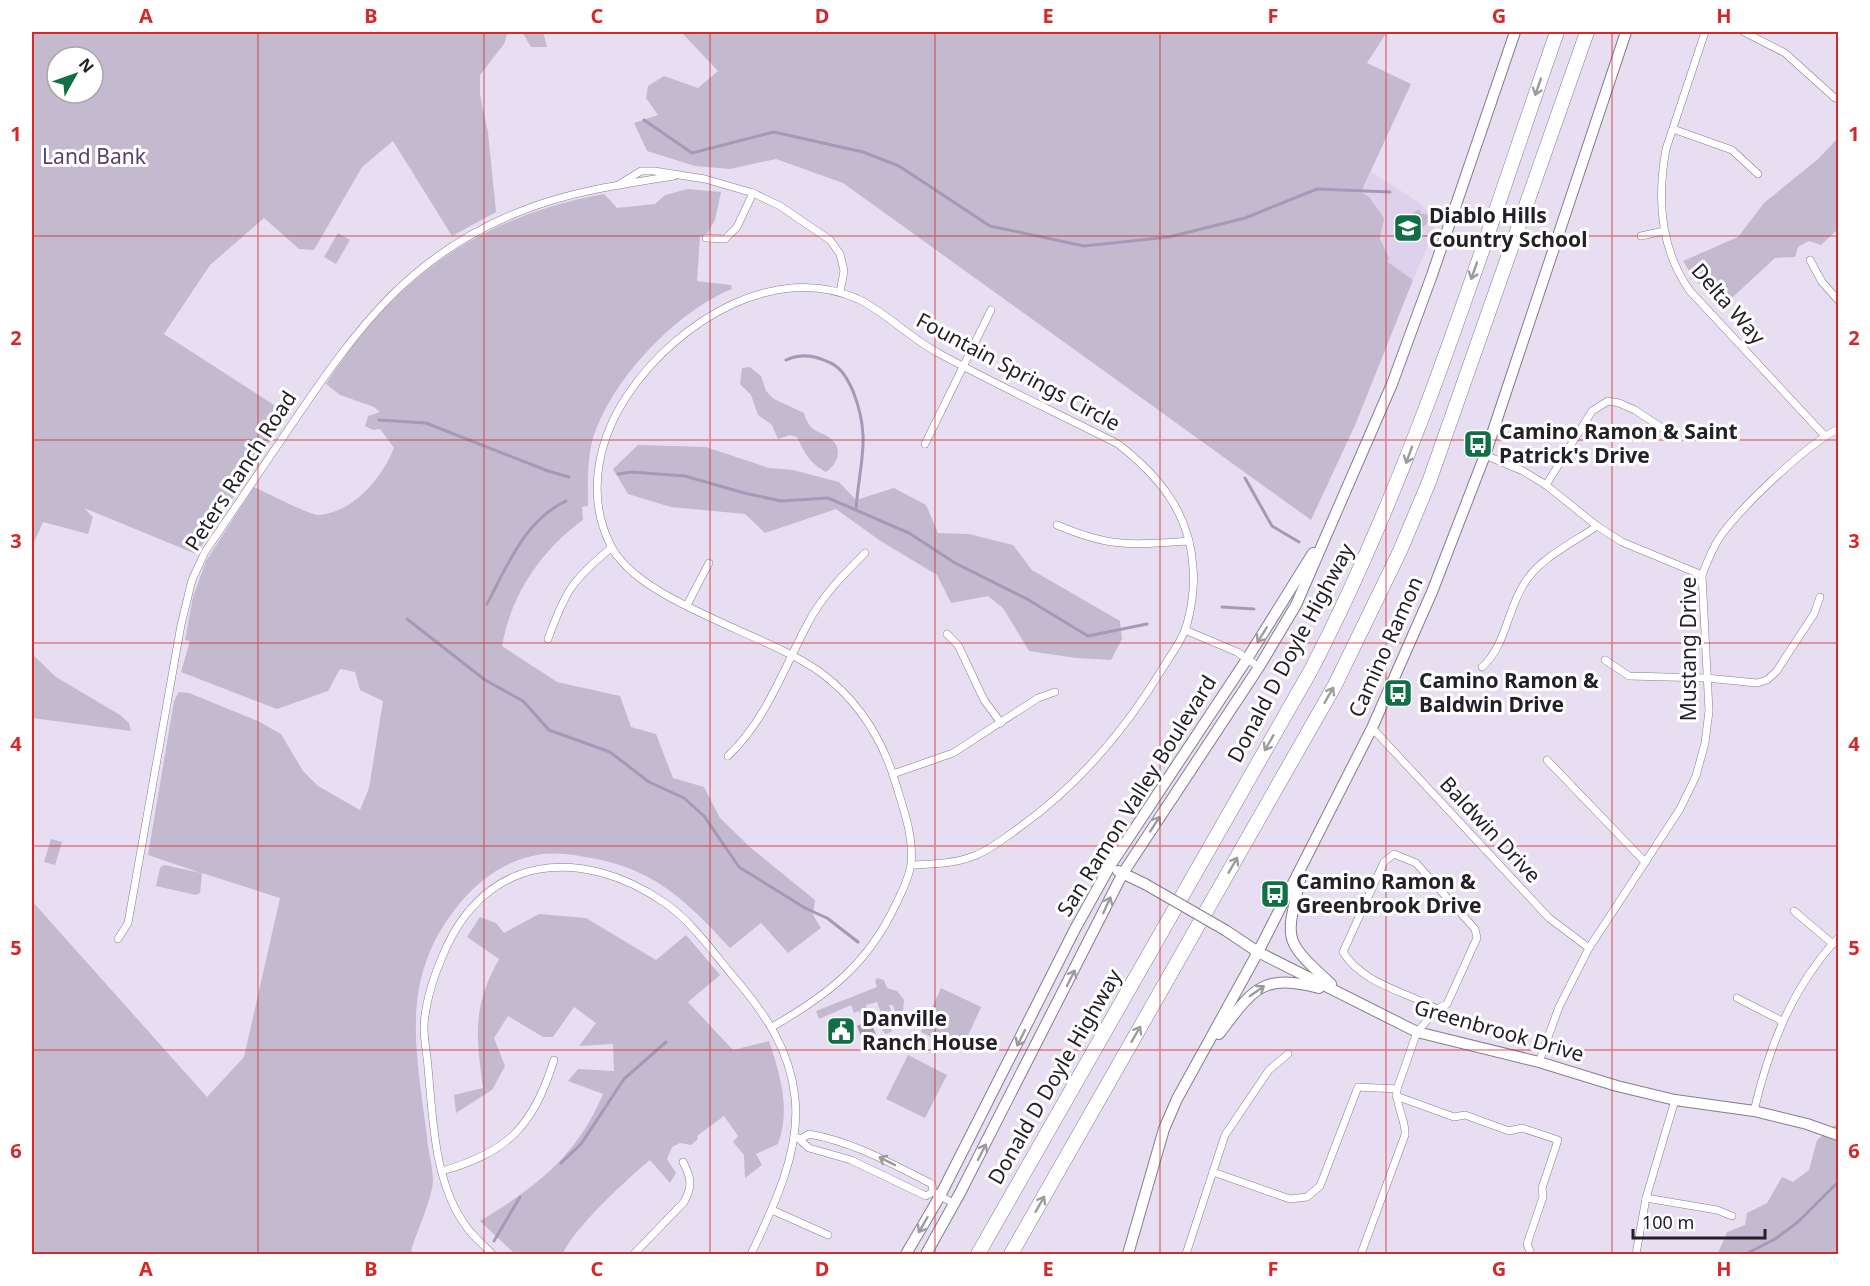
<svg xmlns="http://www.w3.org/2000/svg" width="1870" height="1286" font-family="'Noto Sans',sans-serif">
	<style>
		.built { fill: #ded1ec }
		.green { fill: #c4bad0; fill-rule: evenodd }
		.water { fill: #a798b8 }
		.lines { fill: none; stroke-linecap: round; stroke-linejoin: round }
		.stream { stroke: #a798b8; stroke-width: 3 }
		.street-casing { stroke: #867d8f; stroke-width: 8 }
		.secondary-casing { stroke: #867d8f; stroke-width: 12 }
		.highway-casing { stroke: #867d8f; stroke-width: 15 }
		.street { stroke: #fff; stroke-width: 7 }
		.secondary { stroke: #fff; stroke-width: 10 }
		.highway { stroke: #fff; stroke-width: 14 }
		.secondary-bridge-casing { stroke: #867d8f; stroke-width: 12; stroke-linecap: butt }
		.secondary-bridge { stroke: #fff; stroke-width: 10 }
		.oneway { stroke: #9c9b9e }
		.grid { fill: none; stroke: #d62828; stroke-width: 1.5; stroke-opacity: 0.55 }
		.labels { text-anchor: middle; stroke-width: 6; stroke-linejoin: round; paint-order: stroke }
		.park-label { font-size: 21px; fill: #5a4270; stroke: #fff }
		.poi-label { font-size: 21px; font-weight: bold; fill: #232027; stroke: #fff; text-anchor: start }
		.street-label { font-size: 21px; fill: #232027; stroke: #fff }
		.neatline { fill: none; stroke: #d62828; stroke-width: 2 }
		.grid-label { font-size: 20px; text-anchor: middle; font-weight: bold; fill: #d62828 }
	</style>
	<rect width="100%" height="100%" fill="#e8def2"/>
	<!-- built -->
	<polygon class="built" points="1371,172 1420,203 1437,223 1413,280 1389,263 1381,245 1381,224 1361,192"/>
	<!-- green -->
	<g class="green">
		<path d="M32 32H508L504 44 480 75V95L488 132 496 212 452 236 393 141 362 167 314 250 299 249 264 218 210 265 164 334 288 414 196 554 84 508 93 517 88 534 43 522 32 547ZM57 57H93V93H57Z"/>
		<polygon points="522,32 543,32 547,47 531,47"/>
		<polygon points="681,32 1387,32 1367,63 1411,84 1361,192 1369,197 1384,218 1380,239 1389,258 1388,262 1413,280 1356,423 1311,520 843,183 776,159 730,169 695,166 647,151 634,123 658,115 646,98 648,86 664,76 698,88 718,71"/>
		<polygon points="1838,138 1838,229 1821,245 1809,241 1798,247 1795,257 1775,258 1721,308 1693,277 1683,261 1738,237 1764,203 1818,159"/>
		<path d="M688 189 721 192 715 220 706 236H700L697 281 731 285 732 289C675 312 609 382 592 442 587 462 588 485 588 506L582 507 583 520C541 550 511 595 502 646L557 682 620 696 631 727 656 734 673 778 704 787 720 818 751 848 815 900 813 915 821 928 788 953 761 923 730 948C689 904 659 872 597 859 580 856 561 852 544 854 509 858 482 877 460 903 398 978 416 1048 427 1137 428 1151 433 1167 433 1181 433 1196 416 1234 411 1251L420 1254H32V901L207 1097 244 1057 280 898 202 873 200 893 196 895 156 886 160 868 164 865 201 873 148 855 174 701 179 692 189 693 258 721 281 734 303 771 318 786 360 810 369 788 383 701 360 690 355 672 340 669 328 691 277 709 181 672 190 641 185 640 193 597 206 561 254 487C265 492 310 515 318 515 353 513 382 478 394 448L380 429 373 430 365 426 368 416 380 412 374 407 340 395 326 384C396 277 478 217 604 194L617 208 655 204 665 195Z"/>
		<polygon points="1420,209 1420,213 1429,215 1429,222 1419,230 1411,219 1413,213"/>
		<polygon points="338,233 350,240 336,264 324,257"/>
		<path d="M750 367 761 376 766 391 774 399 804 413C811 437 823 429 834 442 843 453 835 466 826 472 810 463 805 454 797 437L790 435 778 439 772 425 758 415 751 395 740 384 742 368Z"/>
		<polygon points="638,445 706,447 769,468 793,470 839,482 856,500 894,488 926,505 938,533 969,534 1013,545 1032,570 1120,621 1122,639 1111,660 1076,658 1029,651 1003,608 988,596 951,603 937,575 879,540 836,509 765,533 745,514 671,507 628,494 613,469"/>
		<polygon points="32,654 56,677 120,715 129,723 131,731 32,718"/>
		<polygon points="51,839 62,842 55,865 44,862"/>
		<path d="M539 914 586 918 656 960 686 935 720 975 688 1002 733 1050 769 1041C780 1074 791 1110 778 1144L756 1154 762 1165 745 1178 744 1155 733 1142 738 1136 724 1116 697 1136 698 1139 691 1145 680 1143 672 1147 667 1159 676 1173 670 1183 650 1160C627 1179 573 1229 563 1254H515L480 1221C536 1187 577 1156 603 1094L568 1081 578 1069 614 1071 613 1044 579 1046 596 1023 574 1007 553 1037H543L508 1016 494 1038 505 1066 492 1090 456 1113 454 1095 483 1088C476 1034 472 1008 499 959L467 937 480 917 496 923 504 933Z"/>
		<polygon points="877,978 884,980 887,988 897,991 904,1000 903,1011 895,1011 893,1005 889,1005 895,1020 891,1032 885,1034 882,1029 886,1027 877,1002 866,1005 867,1011 860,1014 859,1011 854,1013 851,1005 819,1019 816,1011 877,987 875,981"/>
		<polygon points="941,988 981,1007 961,1051 921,1032"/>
		<polygon points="908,1055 947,1075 925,1118 886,1099"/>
		<polygon points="1838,1123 1838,1254 1714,1254 1718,1253 1727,1232 1745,1225 1747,1213 1767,1203 1782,1177 1793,1182 1809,1170 1817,1140"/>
	</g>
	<!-- water -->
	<polygon class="water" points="870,1020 879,1042 865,1047 857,1026"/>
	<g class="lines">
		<!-- stream -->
		<g class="stream">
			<polyline points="644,120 692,153 774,132 863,152 899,166 990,226 1084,246 1169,237 1245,218 1317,189 1390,192"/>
			<path d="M786 360C799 354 813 355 826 361 841 366 847 378 853 391 872 439 859 463 856 510"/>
			<polyline points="379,420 426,423 548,471 569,477"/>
			<polyline points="618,474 632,472 685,476 744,493 781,501 828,498 909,533 955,563 1027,599 1088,636 1147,624"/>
			<polyline points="1245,478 1272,526 1299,542"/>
			<path d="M487 604C507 566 525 520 566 501"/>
			<polyline points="1222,607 1254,609"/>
			<polyline points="407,619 485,680 523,701 549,730 610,752 649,782 684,798 704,816 739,867 805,908 827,918 858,942"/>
			<polyline points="561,1163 581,1144 624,1079 666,1042"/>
			<polyline points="494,1241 520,1197"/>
			<polyline points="1746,1254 1775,1239 1798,1222 1838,1182"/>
		</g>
		<!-- street casing -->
		<g class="street-casing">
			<g id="street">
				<path d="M1705 32 1666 149C1657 198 1660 249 1690 291L1825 436"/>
				<polyline points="1744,32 1785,53 1835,98"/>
				<polyline points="1673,129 1732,150 1758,174"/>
				<polyline points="620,184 641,171 654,171 705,179 753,193 780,206 830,240 840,254 844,271 840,292"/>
				<polyline points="1641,236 1664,231"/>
				<polyline points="706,238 725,239 737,227 753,193"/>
				<polyline points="1810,260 1822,282 1838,300"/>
				<polyline points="925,444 991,310"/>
				<polyline points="1485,455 1523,471 1546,485 1597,526 1622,542 1702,575"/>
				<polyline points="1546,485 1592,411 1608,401 1619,403 1635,410 1668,432"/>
				<path d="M1057 525C1111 548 1132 545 1189 541"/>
				<polyline points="687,605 709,563"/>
				<polyline points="1185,630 1237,652 1259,667"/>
				<polyline points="947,634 958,645 984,700 1001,723"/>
				<path d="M548 639C565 592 572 580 611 548"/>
				<polyline points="1605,660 1629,676 1706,678 1757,683 1767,680 1776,672 1814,614 1820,597"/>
				<path d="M1482 667C1506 646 1507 610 1524 584 1539 558 1573 543 1597 526"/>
				<polyline points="1372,728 1549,918 1589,948"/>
				<path d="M728 756C766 720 783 670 807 625 821 597 843 575 865 553"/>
				<polyline points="1547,760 1645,862"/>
				<polyline points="893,774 953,753 1038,698 1055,692"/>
				<path d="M1394 854 1416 863 1475 929 1477 938 1447 1004 1437 1009C1405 991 1364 985 1343 952L1384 862Z"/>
				<polyline points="1794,911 1833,944"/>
				<path d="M118 939 128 923 181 625 192 580 205 552C234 509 263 467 292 424 357 328 411 253 524 210 572 191 624 184 674 176"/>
				<polyline points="1737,998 1782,1021"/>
				<path d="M772 1027C828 995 868 964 896 904 902 892 909 878 911 864 914 836 903 808 895 781 881 736 858 700 820 672 766 633 637 602 610 544 585 493 599 435 631 390 678 323 774 261 858 299 887 313 911 339 940 354 999 386 1059 414 1118 444 1159 476 1190 513 1193 568 1195 586 1191 613 1185 630 1180 643 1171 655 1164 666 1126 729 1080 784 1020 827 1006 837 990 850 974 856 953 864 932 864 911 865"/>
				<path d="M1539 1062 1559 1007 1589 948 1680 809 1696 776 1705 743 1709 711 1702 575C1707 562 1712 549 1720 537 1741 507 1806 445 1838 429"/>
				<polyline points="1396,1096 1454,1117 1465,1115 1509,1131 1522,1128 1558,1140 1542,1188 1543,1197 1527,1244 1531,1254"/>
				<path d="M1754 1111C1769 1047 1792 987 1838 938"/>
				<polyline points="798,1138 809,1148 851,1160 926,1196 933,1192"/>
				<path d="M801 1139 809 1134C854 1142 892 1164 932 1184L933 1192 955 1204"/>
				<path d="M442 1171C508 1152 533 1127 554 1060"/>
				<polyline points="1213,1172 1290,1199 1307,1197 1320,1186 1358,1087 1397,1089"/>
				<polyline points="1646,1198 1717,1210 1732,1216"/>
				<polyline points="772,1210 828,1235"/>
				<path d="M492 1254C485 1246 475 1238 468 1229 434 1185 433 1120 428 1067 427 1054 424 1040 424 1027 425 1002 433 978 443 955 485 854 580 845 665 903 692 922 712 951 733 976 764 1012 790 1049 795 1098 801 1151 773 1208 751 1254"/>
				<path d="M634 1254 684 1202C693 1186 691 1177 683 1162"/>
				<polyline points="1186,1254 1225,1135 1269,1070 1288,1054"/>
				<path d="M1361 1254 1405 1135C1406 1119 1395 1106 1397 1089L1417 1032 1437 1009"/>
				<polyline points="1636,1254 1646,1198 1675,1100"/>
			</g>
		</g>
		<!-- secondary casing -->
		<g class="secondary-casing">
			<g id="secondary">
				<polyline points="1118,871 1145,884"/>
				<path d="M1301 876C1286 941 1281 938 1331 984"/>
				<polyline points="1225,930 1258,952 1417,1032 1539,1062 1617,1086 1675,1100 1754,1111 1807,1124 1838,1135"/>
				<path d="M1219 1034C1252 991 1261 972 1319 988"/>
				<polyline points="906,1254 940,1196 1075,929 1110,866 1247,659 1313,553"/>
				<polyline points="926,1254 960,1193 1123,873 1259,667 1296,605 1392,384 1432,275 1515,32"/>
				<polyline points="1128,1254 1164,1129 1177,1099 1258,952 1372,728 1432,592 1485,455 1626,32"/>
			</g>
		</g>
		<!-- highway casing -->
		<g class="highway-casing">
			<g id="highway">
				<path d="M978 1254 1311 670C1416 467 1482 247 1557 32"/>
				<polyline points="1011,1254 1335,685 1400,551 1429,482 1587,32"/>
			</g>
		</g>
		<!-- street -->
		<use href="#street" class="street"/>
		<!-- secondary -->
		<use href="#secondary" class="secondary"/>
		<!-- highway -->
		<use href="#highway" class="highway"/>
		<!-- secondary-bridge casing -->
		<g class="secondary-bridge-casing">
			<polyline id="secondary-bridge" points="1145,884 1225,930"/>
		</g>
		<!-- secondary-bridge -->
		<use href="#secondary-bridge" class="secondary-bridge"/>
	</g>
	<!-- one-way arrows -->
	<defs><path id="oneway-shaft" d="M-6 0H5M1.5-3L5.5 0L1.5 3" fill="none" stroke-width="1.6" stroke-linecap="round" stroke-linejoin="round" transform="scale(1.5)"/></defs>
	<g class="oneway">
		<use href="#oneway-shaft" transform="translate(1538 87) rotate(109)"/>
		<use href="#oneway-shaft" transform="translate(1474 271) rotate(109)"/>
		<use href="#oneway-shaft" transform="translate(1409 455) rotate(110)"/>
		<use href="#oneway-shaft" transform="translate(1262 635) rotate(122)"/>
		<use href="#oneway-shaft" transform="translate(1329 695) rotate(-60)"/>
		<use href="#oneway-shaft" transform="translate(1269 743) rotate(120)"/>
		<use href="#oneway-shaft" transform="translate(1155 824) rotate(-57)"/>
		<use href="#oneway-shaft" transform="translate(1233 865) rotate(-60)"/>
		<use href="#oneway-shaft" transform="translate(1107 905) rotate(-65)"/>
		<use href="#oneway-shaft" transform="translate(1071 978) rotate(-63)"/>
		<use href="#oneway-shaft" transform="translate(1257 991) rotate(-35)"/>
		<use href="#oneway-shaft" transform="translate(1136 1034) rotate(-60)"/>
		<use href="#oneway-shaft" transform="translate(1021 1038) rotate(117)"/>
		<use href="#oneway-shaft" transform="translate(982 1152) rotate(-63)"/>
		<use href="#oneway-shaft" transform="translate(887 1161) rotate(-153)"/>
		<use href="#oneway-shaft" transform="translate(1040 1204) rotate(-60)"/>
		<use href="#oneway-shaft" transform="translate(923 1225) rotate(120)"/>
	</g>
	<!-- grid -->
	<path class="grid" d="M258 32V1254M484 32V1254M710 32V1254M935 32V1254M1160 32V1254M1386 32V1254M1612 32V1254M32 236H1838M32 440H1838M32 643H1838M32 846H1838M32 1050H1838"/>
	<!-- icons -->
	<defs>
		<g id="school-square" transform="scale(1.5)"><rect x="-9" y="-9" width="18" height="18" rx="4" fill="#106f44" stroke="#fff"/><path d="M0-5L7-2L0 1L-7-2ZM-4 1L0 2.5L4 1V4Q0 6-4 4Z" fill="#fff"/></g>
		<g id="bus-square" transform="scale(1.5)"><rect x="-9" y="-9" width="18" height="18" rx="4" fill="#106f44" stroke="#fff"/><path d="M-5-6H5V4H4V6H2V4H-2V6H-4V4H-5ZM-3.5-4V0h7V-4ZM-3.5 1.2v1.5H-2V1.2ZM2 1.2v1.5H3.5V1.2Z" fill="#fff"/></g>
		<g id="civic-square" transform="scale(1.5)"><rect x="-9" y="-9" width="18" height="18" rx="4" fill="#106f44" stroke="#fff"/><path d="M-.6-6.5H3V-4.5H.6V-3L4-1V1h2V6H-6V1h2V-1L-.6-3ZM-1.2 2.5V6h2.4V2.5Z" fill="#fff"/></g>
	</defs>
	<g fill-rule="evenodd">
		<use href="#school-square" x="1408" y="228"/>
		<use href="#bus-square" x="1478" y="444"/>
		<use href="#bus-square" x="1398" y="693"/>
		<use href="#bus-square" x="1275" y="894"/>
		<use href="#civic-square" x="841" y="1031"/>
	</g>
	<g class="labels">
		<!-- park labels -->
		<g class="park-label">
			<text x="94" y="164">Land Bank</text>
		</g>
		<!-- poi labels -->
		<g class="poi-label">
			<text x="1429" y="223">Diablo Hills<tspan x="1429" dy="24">Country School</tspan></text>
			<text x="1499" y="439">Camino Ramon &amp; Saint<tspan x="1499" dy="24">Patrick's Drive</tspan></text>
			<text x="1419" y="688">Camino Ramon &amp;<tspan x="1419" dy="24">Baldwin Drive</tspan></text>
			<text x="1296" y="889">Camino Ramon &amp;<tspan x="1296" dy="24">Greenbrook Drive</tspan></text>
			<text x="862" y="1026">Danville<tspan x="862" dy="24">Ranch House</tspan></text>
		</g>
		<!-- street labels -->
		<g class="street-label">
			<text transform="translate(1728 304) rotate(49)" y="7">Delta Way</text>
			<text transform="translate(1018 372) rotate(28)" y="7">Fountain Springs Circle</text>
			<text transform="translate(241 471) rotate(-57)" y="7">Peters Ranch Road</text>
			<text transform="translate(1386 647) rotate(-66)" y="7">Camino Ramon</text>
			<text transform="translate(1689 649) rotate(-90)" y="7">Mustang Drive</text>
			<text transform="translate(1291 653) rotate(-62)" y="7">Donald D Doyle Highway</text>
			<text transform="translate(1137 796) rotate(-58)" y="7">San Ramon Valley Boulevard</text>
			<text transform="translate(1490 830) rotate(47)" y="7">Baldwin Drive</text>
			<text transform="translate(1499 1031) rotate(16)" y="7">Greenbrook Drive</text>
			<text transform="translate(1055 1077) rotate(-60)" y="7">Donald D Doyle Highway</text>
		</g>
	</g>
	<!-- border -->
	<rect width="1870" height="1286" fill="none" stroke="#ffffff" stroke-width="66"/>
	<!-- north arrow -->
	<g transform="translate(75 75) rotate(50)"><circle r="28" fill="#ffffff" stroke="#a7a6a9" stroke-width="1.5"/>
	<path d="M0-4.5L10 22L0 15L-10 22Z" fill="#106f44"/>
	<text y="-9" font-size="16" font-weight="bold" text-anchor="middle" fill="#232027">N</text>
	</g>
	<!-- scale -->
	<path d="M1633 1229v9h132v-9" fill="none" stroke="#232027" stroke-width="3"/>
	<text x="1642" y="1229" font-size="18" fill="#232027" stroke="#ffffff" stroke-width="4.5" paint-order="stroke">100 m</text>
	<rect x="33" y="33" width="1804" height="1220" class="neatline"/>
	<g class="grid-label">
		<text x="146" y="23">A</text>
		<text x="371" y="23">B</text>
		<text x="597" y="23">C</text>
		<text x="822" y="23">D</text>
		<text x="1048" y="23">E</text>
		<text x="1273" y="23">F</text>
		<text x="1499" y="23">G</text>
		<text x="1724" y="23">H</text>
		<text x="16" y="141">1</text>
		<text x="1854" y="141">1</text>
		<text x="16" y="345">2</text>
		<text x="1854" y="345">2</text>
		<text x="16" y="548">3</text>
		<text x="1854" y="548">3</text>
		<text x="16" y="751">4</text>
		<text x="1854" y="751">4</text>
		<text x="16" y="955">5</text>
		<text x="1854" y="955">5</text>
		<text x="16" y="1158">6</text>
		<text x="1854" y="1158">6</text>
		<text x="146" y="1276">A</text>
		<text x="371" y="1276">B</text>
		<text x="597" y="1276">C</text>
		<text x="822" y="1276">D</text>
		<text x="1048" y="1276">E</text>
		<text x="1273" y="1276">F</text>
		<text x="1499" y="1276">G</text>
		<text x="1724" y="1276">H</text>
	</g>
</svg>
